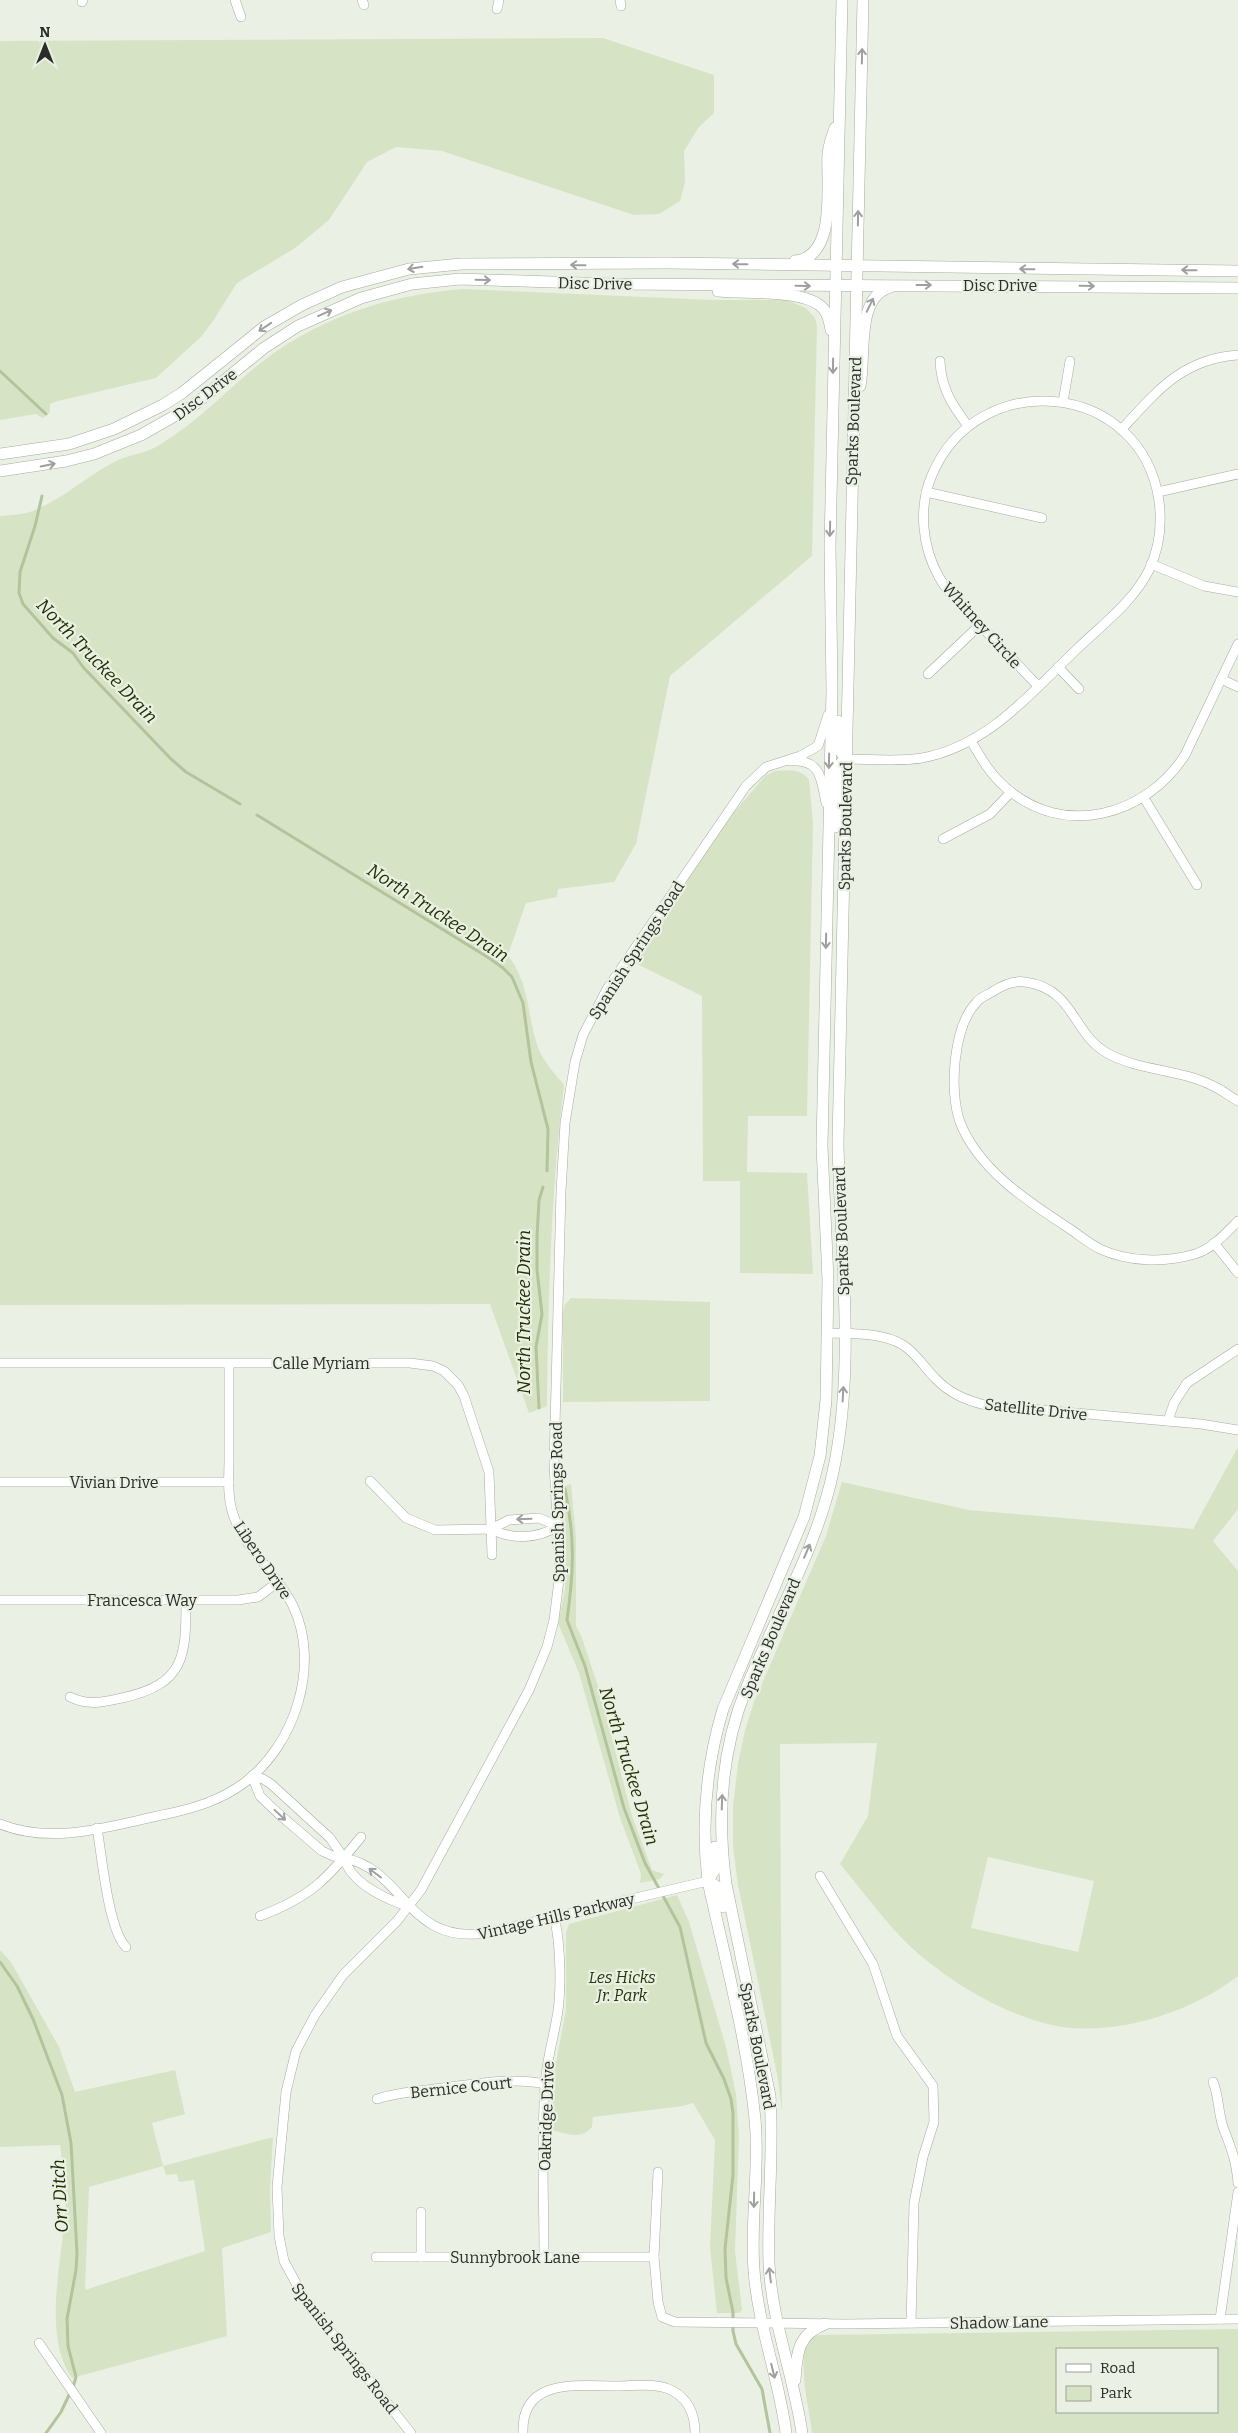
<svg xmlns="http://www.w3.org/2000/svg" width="1238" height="2433" font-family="Bitter,serif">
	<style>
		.green { fill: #d6e4c5; fill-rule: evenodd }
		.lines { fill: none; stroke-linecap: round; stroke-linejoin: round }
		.stream { stroke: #b2c49b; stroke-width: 3 }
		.minor-casing { stroke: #a6ab9f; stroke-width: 10 }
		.major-casing { stroke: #a6ab9f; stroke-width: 12 }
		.minor { stroke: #fff; stroke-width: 9 }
		.major { stroke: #fff; stroke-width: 11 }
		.oneway { stroke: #9fa09e }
		.labels { text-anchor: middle; stroke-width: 4.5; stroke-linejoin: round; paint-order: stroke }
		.street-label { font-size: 16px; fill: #2a2d28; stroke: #eaf0e3 }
		.park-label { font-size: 16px; font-style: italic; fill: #273708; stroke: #eaf0e3 }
		.water-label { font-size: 18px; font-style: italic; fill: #213001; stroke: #eaf0e3 }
	</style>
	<rect width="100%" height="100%" fill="#eaf0e3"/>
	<!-- green -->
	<g class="green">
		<polygon points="603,38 714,75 714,113 699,127 684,151 685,182 680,201 659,214 634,215 442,151 396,147 367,162 329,220 295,248 237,283 213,321 202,336 156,378 58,401 50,404 50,412 43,418 36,414 0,420 0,41"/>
		<path d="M464 289 712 300H786L806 308 815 318 817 326 812 556 670 676 636 844 614 882 558 889 557 897 526 903 508 955C532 988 526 1016 539 1050 544 1062 556 1075 564 1085 551 1192 548 1299 547 1406L529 1413 490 1304 0 1305V516C10 515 21 515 30 512 63 500 87 475 118 460 132 454 148 453 161 444 194 424 222 395 252 370 313 319 385 295 464 289Z"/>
		<path d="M775 771C788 770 801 768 809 780L813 823 807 1116H748L747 1172 807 1173 813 1274 740 1273V1181H703L702 996 631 961 730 817 765 776Z"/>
		<polygon points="571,1298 710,1302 710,1401 563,1402 563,1311 564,1306"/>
		<path d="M1238 1447V1509L1213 1541 1238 1571V1976C1192 2012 1115 2037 1057 2026 1010 2017 962 1989 926 1960 893 1934 867 1896 840 1864L868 1816 877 1743 780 1744 782 2112 778 2079 738 1885 733 1847V1806L738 1764 745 1730 754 1702 826 1536 842 1482 969 1510 1193 1529ZM988 1857 1094 1881 1078 1952 971 1928Z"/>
		<polygon points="571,1484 576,1538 576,1626 582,1638 600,1692 632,1816 652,1870 664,1874 660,1879 640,1883 641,1874 620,1818 579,1673 558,1623 565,1589 566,1564 566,1537 559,1488"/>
		<path d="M677 1895 689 1922 726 2047 736 2094 739 2136 735 2251 742 2310 739 2313H717L710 2247 715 2140 693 2103 683 2106 593 2117 592 2127C581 2140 567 2134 552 2130L553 2079 566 2009V1933L569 1924Z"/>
		<path d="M0 1950 11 1962 59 2047 75 2092 175 2070 185 2114 152 2123 163 2166 273 2137 270 2188 271 2232 222 2248 227 2336 72 2378C40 2333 65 2251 66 2198 66 2181 62 2163 60 2145L0 2147ZM163 2166 166 2175 177 2174 179 2182 194 2180 205 2251 85 2290 89 2187Z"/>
		<path d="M1238 2329V2433H812C811 2413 790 2342 818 2335ZM1057 2349H1217V2412H1057Z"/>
	</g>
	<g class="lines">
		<!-- stream -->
		<g class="stream">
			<polyline points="0,371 46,414"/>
			<polyline points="42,496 35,526 20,572 19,593 23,604 53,638 73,653 83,667 171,759 186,772 240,804"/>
			<polyline points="257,815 489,958 503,968 512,977 523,1003 531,1062 548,1129 547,1171"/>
			<polyline points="539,1408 536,1347 542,1314 537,1270 537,1237 539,1200 543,1187"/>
			<path d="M565 1489C575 1538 574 1570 567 1620L585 1666 624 1808 645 1863 680 1927 706 2043 724 2079 731 2099 733 2113V2175L725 2249 726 2278 733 2312V2331L736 2344 762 2389 770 2433"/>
			<polyline points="0,1962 17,1986 33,2019 62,2095 71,2143 77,2253 76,2270 67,2319 68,2346 76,2377 73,2387"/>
			<polyline points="46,2433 61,2412 70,2393"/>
		</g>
		<!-- minor casing -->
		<g class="minor-casing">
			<g id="minor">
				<polyline points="235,0 241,17"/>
				<polyline points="362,0 364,5"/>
				<polyline points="620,0 621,6"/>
				<polyline points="82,2 83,0"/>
				<polyline points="497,9 499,0"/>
				<path d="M940 361C941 388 952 405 968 426"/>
				<polyline points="1063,402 1070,361"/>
				<path d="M1121 430C1157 391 1182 359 1238 355"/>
				<polyline points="926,492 1042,518"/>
				<polyline points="1158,492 1238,474"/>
				<polyline points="1151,564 1204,586 1238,592"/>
				<polyline points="1058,667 1079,689"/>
				<polyline points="928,674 980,625"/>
				<polyline points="1221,679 1238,687"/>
				<path d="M971 741C981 758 990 774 1005 787 1063 839 1146 816 1185 755L1238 644"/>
				<path d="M846 759C871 759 898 762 922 758 988 746 1032 692 1077 649 1102 625 1133 602 1149 570 1159 549 1162 524 1159 501 1142 381 978 365 932 475 918 507 922 547 939 577 949 595 965 609 979 624 998 644 1018 665 1038 686"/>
				<path d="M790 761C821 759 821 778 826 803"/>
				<polyline points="1144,798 1197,885"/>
				<polyline points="943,839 990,814 1011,792"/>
				<path d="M1238 1101C1229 1096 1221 1089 1211 1085 1179 1069 1139 1071 1107 1053 1071 1032 1075 989 1025 982 1013 980 1001 986 992 992 987 995 979 998 976 1003 953 1027 949 1092 960 1122 978 1169 1027 1201 1067 1227 1078 1234 1088 1243 1100 1249 1128 1262 1165 1263 1195 1254 1212 1249 1226 1233 1238 1221"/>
				<polyline points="1214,1243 1238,1273"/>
				<path d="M827 1333C851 1334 882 1332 903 1345 916 1353 924 1367 935 1378 949 1393 965 1400 985 1405L1201 1424 1238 1430"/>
				<polyline points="0,1363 410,1363 433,1366 444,1371 458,1385 464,1396 489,1472 492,1555"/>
				<polyline points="1168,1421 1174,1403 1187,1383 1238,1349"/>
				<path d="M370 1481 406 1518 435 1530 491 1529 509 1520 539 1518 558 1526C538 1539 512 1540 491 1529"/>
				<polyline points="0,1482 229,1482"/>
				<polyline points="0,1600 238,1600 258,1597 278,1582"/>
				<path d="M70 1697C89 1706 103 1702 122 1698 185 1684 186 1657 186 1600"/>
				<path d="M0 1824C54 1846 113 1825 167 1814 195 1808 221 1800 244 1783 295 1745 321 1665 293 1606 277 1572 243 1549 232 1511 227 1494 229 1476 229 1459 229 1427 229 1395 229 1364"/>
				<path d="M97 1828C102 1856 108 1929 126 1947"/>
				<polyline points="820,1876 873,1964 897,2036 933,2086 934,2122 923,2157 914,2203 911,2323"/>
				<path d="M409 1907C386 1899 351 1884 344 1858L333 1856 322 1851 280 1815 260 1796 252 1776 263 1779 271 1784 330 1838 344 1858C406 1870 406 1945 486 1933L708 1881"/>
				<path d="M260 1916C311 1897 328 1878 361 1837"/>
				<path d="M1213 2082C1219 2096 1218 2112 1223 2127 1231 2148 1236 2159 1238 2183"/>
				<path d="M377 2099C398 2092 420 2091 442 2088 477 2084 510 2077 545 2084"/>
				<polyline points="658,2172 654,2257 658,2302 662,2317 675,2322 846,2324 1238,2319"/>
				<polyline points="421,2212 421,2257"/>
				<path d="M544 2256C544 2200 541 2142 545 2086 546 2064 552 2044 556 2022 562 1996 561 1943 554 1917"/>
				<polyline points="376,2257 654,2257"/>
				<polyline points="1220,2319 1238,2192"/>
				<polyline points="39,2343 101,2433"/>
				<polyline points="411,2433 304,2298 284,2261 279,2236 277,2187 286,2092 296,2051 315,2015 343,1975 397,1921 421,1890 529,1690 547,1647 554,1620 560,1572 554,1465 561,1191 565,1123 575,1062 583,1035 607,989 746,786 766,767 800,756 818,746 828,715"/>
				<path d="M523 2433C521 2377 578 2386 617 2386 635 2386 657 2382 673 2391 689 2400 695 2416 695 2433"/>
			</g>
		</g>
		<!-- major casing -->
		<g class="major-casing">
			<g id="major">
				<path d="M795 261C838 257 826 183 828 154 829 145 832 136 835 128"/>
				<path d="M718 291C745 294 811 288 825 311 829 317 830 324 831 330"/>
				<path d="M860 386C866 356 855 296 891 287"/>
				<polyline points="0,454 69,444 114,429 163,405 182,393 264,327 302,305 342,287 409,269 461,264 668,263 1238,271"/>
				<polyline points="0,471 66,461 94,454 141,435 194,405 264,348 298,326 361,298 412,284 460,279 612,284 1238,288"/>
				<polyline points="835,827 838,770 841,763 846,759 839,749 838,721"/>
				<polyline points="715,1847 715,1869 708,1881 719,1888 723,1907"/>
				<path d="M795 2380C797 2353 797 2335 825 2324"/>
				<path d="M786 2433C779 2378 758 2326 754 2270 750 2220 760 2169 755 2119 747 2039 725 1960 708 1881 701 1823 706 1766 723 1709L804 1517 820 1456 826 1400 828 1280 822 1146 832 690 830 546 842 0"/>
				<path d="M802 2433C794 2377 772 2322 769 2264 767 2208 774 2152 770 2096L726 1884C717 1818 721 1751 746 1689 775 1617 817 1548 833 1472 856 1365 840 1252 838 1143L863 0"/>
			</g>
		</g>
		<!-- minor -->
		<use href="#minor" class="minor"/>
		<!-- major -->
		<use href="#major" class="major"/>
	</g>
	<!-- one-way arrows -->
	<defs><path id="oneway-shaft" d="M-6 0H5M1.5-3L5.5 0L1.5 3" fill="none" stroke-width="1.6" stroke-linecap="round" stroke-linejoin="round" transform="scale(1.25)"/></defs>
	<g class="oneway">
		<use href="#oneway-shaft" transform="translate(862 56) rotate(-89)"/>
		<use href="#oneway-shaft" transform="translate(858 218) rotate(-89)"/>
		<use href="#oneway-shaft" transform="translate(740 264) rotate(-179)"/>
		<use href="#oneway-shaft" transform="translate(578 265) rotate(-179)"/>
		<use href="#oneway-shaft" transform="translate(415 268) rotate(171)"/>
		<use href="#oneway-shaft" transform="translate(1027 269) rotate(-179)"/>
		<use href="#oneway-shaft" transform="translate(1189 270) rotate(-179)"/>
		<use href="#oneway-shaft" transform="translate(483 280) rotate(1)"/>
		<use href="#oneway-shaft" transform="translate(924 285)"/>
		<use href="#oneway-shaft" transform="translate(803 286) rotate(1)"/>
		<use href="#oneway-shaft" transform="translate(1087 286) rotate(1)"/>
		<use href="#oneway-shaft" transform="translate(870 305) rotate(-64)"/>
		<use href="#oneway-shaft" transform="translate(325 313) rotate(-24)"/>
		<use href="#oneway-shaft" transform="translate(265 327) rotate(146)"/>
		<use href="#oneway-shaft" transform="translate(833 366) rotate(91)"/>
		<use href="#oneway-shaft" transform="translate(48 465) rotate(-11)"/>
		<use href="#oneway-shaft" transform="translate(830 529) rotate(91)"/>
		<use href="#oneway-shaft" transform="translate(829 761) rotate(91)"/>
		<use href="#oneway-shaft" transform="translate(826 941) rotate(91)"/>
		<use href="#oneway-shaft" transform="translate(843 1394) rotate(-87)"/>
		<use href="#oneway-shaft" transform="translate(524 1519) rotate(178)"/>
		<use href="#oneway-shaft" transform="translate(807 1551) rotate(-67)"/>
		<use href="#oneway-shaft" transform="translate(722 1802) rotate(-88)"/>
		<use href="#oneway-shaft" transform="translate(280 1815) rotate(43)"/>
		<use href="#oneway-shaft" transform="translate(375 1873) rotate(-143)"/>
		<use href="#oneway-shaft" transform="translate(754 2200) rotate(91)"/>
		<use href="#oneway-shaft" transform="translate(770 2275) rotate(-97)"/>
		<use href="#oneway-shaft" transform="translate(773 2371) rotate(76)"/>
	</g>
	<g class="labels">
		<!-- street labels -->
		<g class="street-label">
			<text transform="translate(595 283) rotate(1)" y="6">Disc Drive</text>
			<text x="1000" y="291">Disc Drive</text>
			<text transform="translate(205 394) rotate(-37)" y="6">Disc Drive</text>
			<text transform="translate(853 421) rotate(-88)" y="6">Sparks Boulevard</text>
			<text transform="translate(982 625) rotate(48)" y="6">Whitney Circle</text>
			<text transform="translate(845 826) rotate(-89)" y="6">Sparks Boulevard</text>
			<text transform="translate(636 950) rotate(-57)" y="6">Spanish Springs Road</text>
			<text transform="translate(841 1231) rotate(-92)" y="6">Sparks Boulevard</text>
			<text x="321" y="1369">Calle Myriam</text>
			<text transform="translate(1036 1409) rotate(6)" y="6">Satellite Drive</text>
			<text x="114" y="1488">Vivian Drive</text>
			<text transform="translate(557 1502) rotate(-91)" y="6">Spanish Springs Road</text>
			<text transform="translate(263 1560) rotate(56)" y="6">Libero Drive</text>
			<text x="142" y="1606">Francesca Way</text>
			<text transform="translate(770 1638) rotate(-67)" y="6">Sparks Boulevard</text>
			<text transform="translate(556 1916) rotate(-13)" y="6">Vintage Hills Parkway</text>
			<text transform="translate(758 2046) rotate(79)" y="6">Sparks Boulevard</text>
			<text transform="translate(461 2087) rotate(-6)" y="6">Bernice Court</text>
			<text transform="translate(546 2116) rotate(-88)" y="6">Oakridge Drive</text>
			<text x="515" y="2263">Sunnybrook Lane</text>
			<text transform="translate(999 2322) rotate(-1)" y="6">Shadow Lane</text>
			<text transform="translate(345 2348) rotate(52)" y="6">Spanish Springs Road</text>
		</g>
		<!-- park labels -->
		<g class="park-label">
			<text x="622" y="1983">Les Hicks<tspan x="622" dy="18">Jr. Park</tspan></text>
		</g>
		<!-- water labels -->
		<g class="water-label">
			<text transform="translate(97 661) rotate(46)" y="6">North Truckee Drain</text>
			<text transform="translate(438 913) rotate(33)" y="6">North Truckee Drain</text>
			<text transform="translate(524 1312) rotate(-90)" y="6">North Truckee Drain</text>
			<text transform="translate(629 1766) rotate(73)" y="6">North Truckee Drain</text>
			<text transform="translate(60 2196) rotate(-93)" y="6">Orr Ditch</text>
		</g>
	</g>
	<!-- legend -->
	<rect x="1056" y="2348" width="162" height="65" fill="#eaf0e3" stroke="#9da298"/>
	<rect x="1066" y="2364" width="25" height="8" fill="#ffffff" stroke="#9da298"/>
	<text x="1100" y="2373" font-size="15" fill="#2a2d28">Road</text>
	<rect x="1066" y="2386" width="25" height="15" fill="#d6e4c5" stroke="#9da298"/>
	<text x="1100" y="2398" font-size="15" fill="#2a2d28">Park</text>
	<!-- north arrow -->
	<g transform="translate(45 45)" stroke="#eaf0e3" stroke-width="4" paint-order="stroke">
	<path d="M0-4L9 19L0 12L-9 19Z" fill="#2a2d28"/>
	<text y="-8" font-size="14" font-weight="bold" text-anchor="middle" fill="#2a2d28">N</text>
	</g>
</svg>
